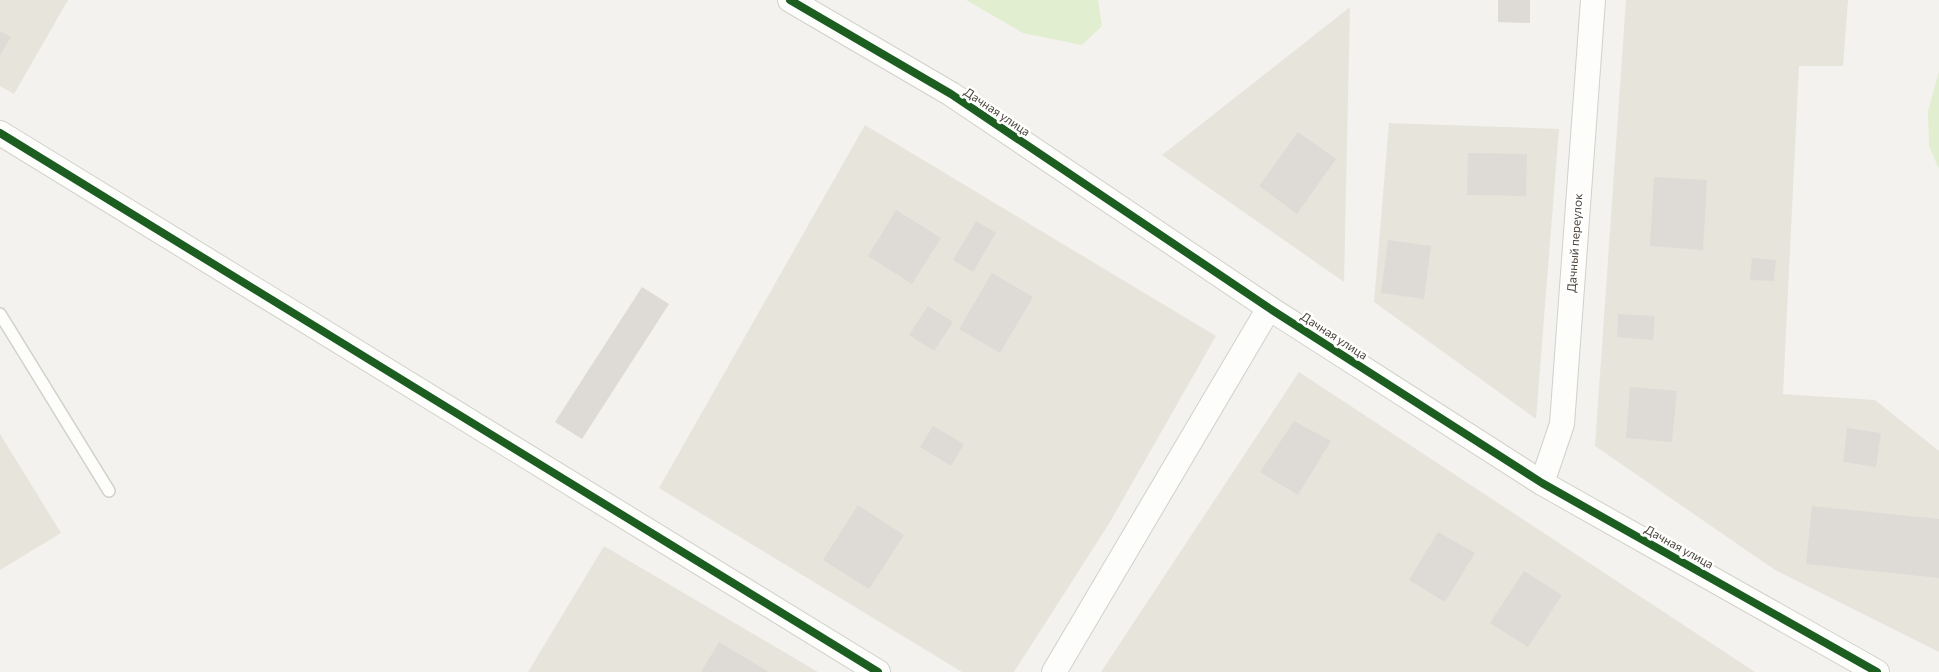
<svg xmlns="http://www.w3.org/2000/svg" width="1939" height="672" font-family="Commissioner,sans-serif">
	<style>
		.residential { fill: #e7e4dc }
		.green { fill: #e1eecf }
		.building { fill: #dedbd6 }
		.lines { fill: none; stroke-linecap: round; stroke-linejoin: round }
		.service-casing { stroke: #d2d0cb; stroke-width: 14 }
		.minor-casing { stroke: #d2d0cb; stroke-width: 26 }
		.service { stroke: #fdfdfc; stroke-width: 11 }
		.minor { stroke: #fdfdfc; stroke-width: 24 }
		.cycleway-casing { stroke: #fff; stroke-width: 11 }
		.cycleway { stroke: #1b5e20; stroke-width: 8 }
		.labels { text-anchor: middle; stroke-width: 5; stroke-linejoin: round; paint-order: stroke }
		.street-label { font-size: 12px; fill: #4b4439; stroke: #fff }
	</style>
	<rect width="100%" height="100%" fill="#f4f2ee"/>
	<!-- residential -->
	<g class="residential">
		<polygon points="0,0 68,0 14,94 0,86"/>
		<polygon points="1626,0 1848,0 1843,66 1799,66 1783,394 1875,400 1939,451 1939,652 1775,570 1595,446"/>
		<polygon points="1350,7 1344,282 1162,155"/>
		<polygon points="1389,123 1559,129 1536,419 1374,302"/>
		<polygon points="865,125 1216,336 1110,522 1014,672 962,672 659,488"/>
		<polygon points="1299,372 1752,670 1755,672 1101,672"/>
		<polygon points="0,434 61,533 0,570"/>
		<polygon points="604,546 818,672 528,672"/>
	</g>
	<!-- green -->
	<g class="green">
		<polygon points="966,0 1098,0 1102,26 1082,45 1023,33"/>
		<polygon points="1939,71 1939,169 1929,146 1928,111"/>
	</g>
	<!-- building -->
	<g class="building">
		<polygon points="1498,0 1530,0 1530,23 1498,22"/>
		<polygon points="0,31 11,37 0,55"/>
		<polygon points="1298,132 1336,159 1297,214 1259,186"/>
		<polygon points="1468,153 1527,154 1526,196 1467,195"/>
		<polygon points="1654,177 1707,180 1703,250 1650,246"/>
		<polygon points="896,210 941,238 912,284 868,256"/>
		<polygon points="976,221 996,233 973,272 953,260"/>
		<polygon points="1388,240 1431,246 1424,299 1381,293"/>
		<polygon points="1752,258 1776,260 1774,281 1750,280"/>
		<polygon points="992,273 1033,297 1000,353 959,329"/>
		<polygon points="642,287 669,304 582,439 555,422"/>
		<polygon points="928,306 953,322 934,351 909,335"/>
		<polygon points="1618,314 1655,316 1653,340 1617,337"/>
		<polygon points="1630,387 1677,391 1672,442 1626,438"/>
		<polygon points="1294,421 1331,441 1298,495 1260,472"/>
		<polygon points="933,426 964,444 951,466 920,447"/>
		<polygon points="1847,428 1881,433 1876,467 1843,462"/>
		<polygon points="858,505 904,535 869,589 823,560"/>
		<polygon points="1812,506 1939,519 1939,578 1806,564"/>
		<polygon points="1438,532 1475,553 1445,602 1409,580"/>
		<polygon points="1524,571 1562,595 1528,647 1490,623"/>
		<polygon points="719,642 769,672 701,672"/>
	</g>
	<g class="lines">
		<!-- service casing -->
		<g class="service-casing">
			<polyline id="service" points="0,314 109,491"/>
		</g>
		<!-- minor casing -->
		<g class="minor-casing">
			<g id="minor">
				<polyline points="790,0 951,94 1269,308 1542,483 1877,672"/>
				<polyline points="0,133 878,672"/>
				<polyline points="1542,483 1562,424 1593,0"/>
				<polyline points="1054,672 1269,308"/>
			</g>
		</g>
		<!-- service -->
		<use href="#service" class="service"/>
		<!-- minor -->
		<use href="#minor" class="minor"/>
		<!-- cycleway casing -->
		<g class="cycleway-casing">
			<g id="cycleway">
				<polyline points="790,0 951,94 1269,308 1542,483 1877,672"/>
				<polyline points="0,133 878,672"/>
			</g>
		</g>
		<!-- cycleway -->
		<use href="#cycleway" class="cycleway"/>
	</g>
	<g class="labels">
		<!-- street labels -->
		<g class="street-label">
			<text transform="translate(997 112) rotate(34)" y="4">Дачная улица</text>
			<text transform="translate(1575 243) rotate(-86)" y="4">Дачный переулок</text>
			<text transform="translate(1334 336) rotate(33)" y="4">Дачная улица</text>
			<text transform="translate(1679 547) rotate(29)" y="4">Дачная улица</text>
		</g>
	</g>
</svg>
